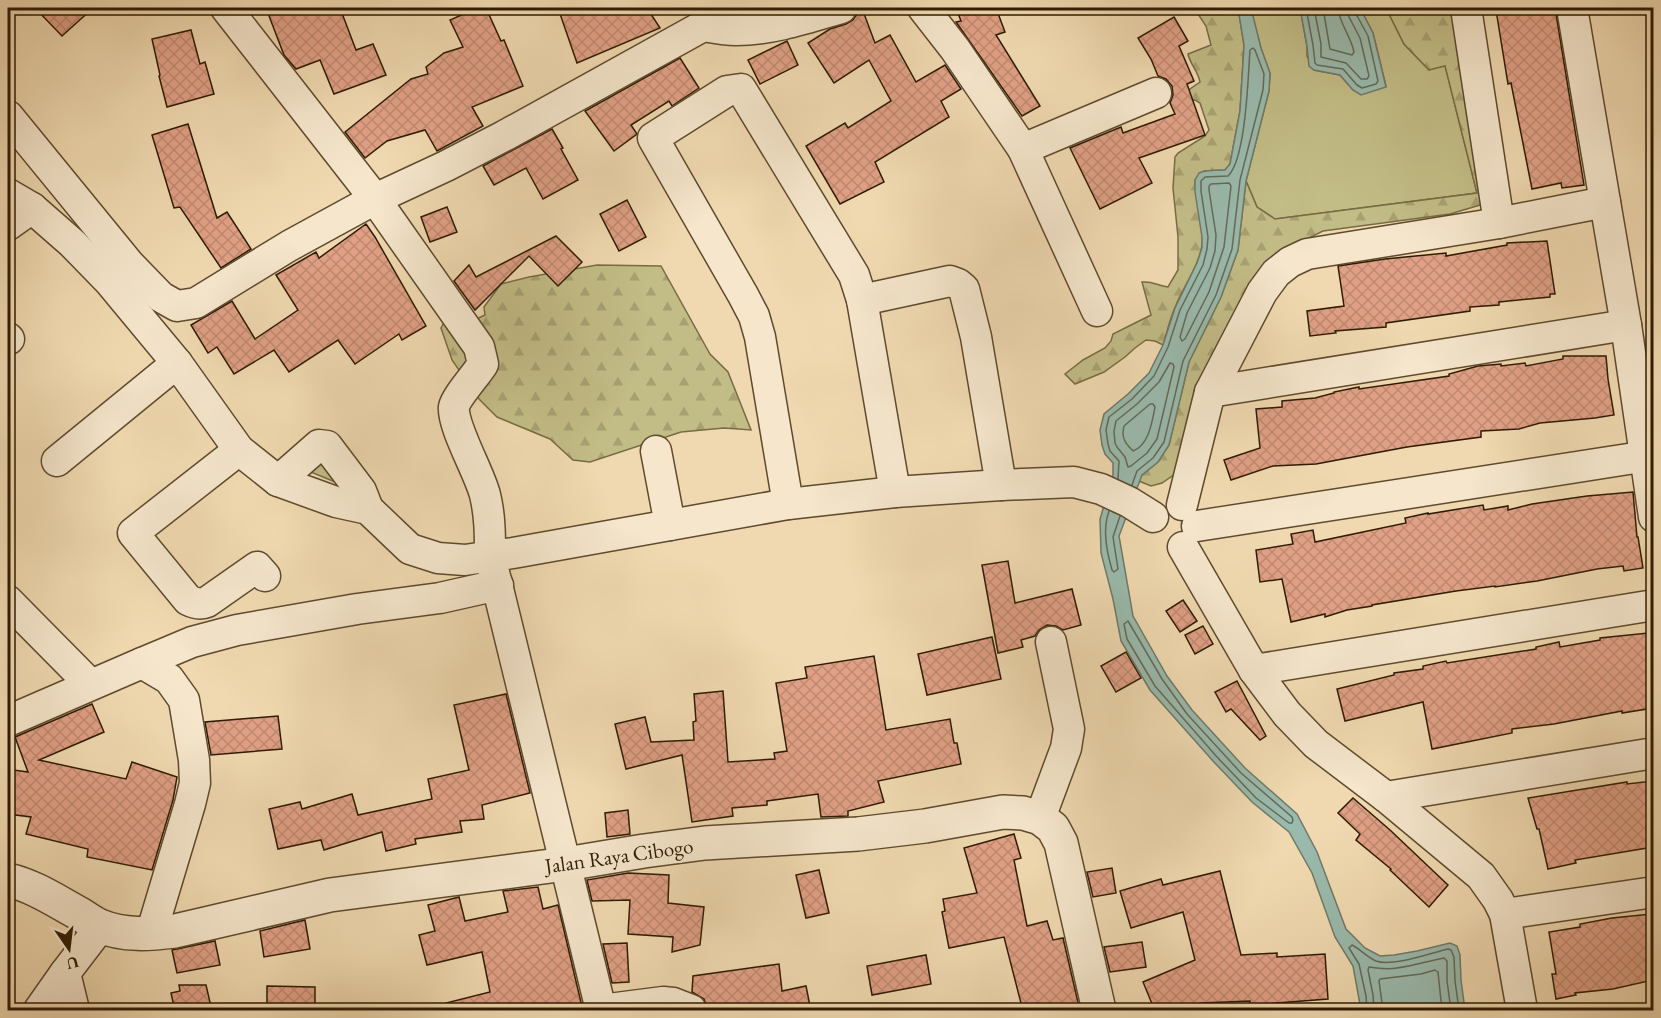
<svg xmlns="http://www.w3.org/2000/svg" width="1661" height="1018" font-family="'EB Garamond',serif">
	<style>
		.grass { fill: #c2bc86; stroke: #786c44; stroke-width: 1.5 }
		.forest { fill: url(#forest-firs); stroke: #786c44; stroke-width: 1.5 }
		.water { fill: #9abaad; stroke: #6f7a69; stroke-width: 1.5 }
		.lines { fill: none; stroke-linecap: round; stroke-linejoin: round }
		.shore { stroke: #646a58; stroke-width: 1.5 }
		.building { fill: url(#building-cross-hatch); stroke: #2e1b03; stroke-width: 1.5 }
		.minor-casing { stroke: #5e4a2e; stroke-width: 33 }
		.tertiary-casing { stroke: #5e4a2e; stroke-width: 36 }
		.minor { stroke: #f5e6cc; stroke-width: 30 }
		.tertiary { stroke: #f5e6cc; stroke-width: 33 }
		.labels { text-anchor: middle; stroke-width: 4.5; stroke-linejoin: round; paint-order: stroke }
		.street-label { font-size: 21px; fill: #2e1b03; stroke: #f5e6cc }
	</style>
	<defs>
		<pattern id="forest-firs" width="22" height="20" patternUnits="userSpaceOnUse" patternTransform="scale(1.5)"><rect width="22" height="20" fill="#c2bc86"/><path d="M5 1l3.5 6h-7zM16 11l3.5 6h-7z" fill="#a7a172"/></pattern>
		<pattern id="building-cross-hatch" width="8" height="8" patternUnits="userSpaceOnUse" patternTransform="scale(1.5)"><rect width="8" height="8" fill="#e0a085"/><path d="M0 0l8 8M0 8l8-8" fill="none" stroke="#c08971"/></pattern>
	</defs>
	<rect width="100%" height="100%" fill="#f0d9b0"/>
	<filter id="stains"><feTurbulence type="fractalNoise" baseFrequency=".00333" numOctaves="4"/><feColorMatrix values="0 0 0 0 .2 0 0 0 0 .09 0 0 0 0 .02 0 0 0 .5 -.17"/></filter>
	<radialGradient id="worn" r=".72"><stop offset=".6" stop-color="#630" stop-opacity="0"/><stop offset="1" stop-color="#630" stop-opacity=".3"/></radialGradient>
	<!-- grass -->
	<g class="grass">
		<polygon points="1250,8 1300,8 1307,46 1307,56 1314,70 1340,75 1353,90 1361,94 1386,86 1373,33 1360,8 1386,8 1404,44 1429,70 1445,65 1477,193 1275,219 1257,207 1246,181 1269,91 1270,73 1261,48"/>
		<polygon points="319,456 340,484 306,470"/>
	</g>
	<!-- forest -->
	<g class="forest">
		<path d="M1194 8H1238L1244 45 1240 111 1230 164 1225 170 1204 171 1195 180C1195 202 1204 224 1202 245 1199 265 1184 286 1176 305 1170 318 1167 332 1163 345L1155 341 1146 340 1135 348 1125 357 1104 372 1075 384 1065 374 1083 360 1105 348 1111 341 1113 334 1151 315 1142 282C1154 281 1157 286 1168 287L1178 270V237L1173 188 1175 157 1178 153 1205 136 1209 130 1200 103 1195 100 1187 101 1186 94 1190 89 1200 82C1198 71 1190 64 1188 54L1211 45 1206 26Z"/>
		<polygon points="1386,8 1457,8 1490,199 1480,205 1450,214 1323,231 1286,249 1175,474 1162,483 1151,486 1139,481 1142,475 1158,462 1169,445 1189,362 1221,297 1238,250 1246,181 1257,207 1275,219 1477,193 1445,66 1429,70 1404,44"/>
		<polygon points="597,265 661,266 710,354 728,372 751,430 724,428 681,432 590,462 573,460 550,439 497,417 479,399 452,360 441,328 447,317 472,321 485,315 484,307 501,284 529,277"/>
	</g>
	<!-- water -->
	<g class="water">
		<path d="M1238 8H1251L1261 48 1270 73 1269 91 1246 181 1238 250 1221 297 1189 362 1169 445 1158 462 1142 475 1119 536 1133 616 1167 676 1192 710 1245 768 1297 814 1317 852 1346 929 1365 948 1380 956 1394 955 1417 951 1450 943 1457 946 1460 955 1461 980 1465 1010H1361L1353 966 1335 937 1312 873 1289 832 1252 802 1213 761 1150 690 1121 641 1113 599 1101 553 1100 519 1113 475V463L1105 454 1102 445 1100 430 1104 414 1128 394 1149 373 1163 345 1175 308 1197 263 1202 248V237L1195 192V180L1199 173C1208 169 1216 171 1225 170L1230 164 1240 111 1244 45Z"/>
		<polygon points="1300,8 1360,8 1373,33 1386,87 1361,95 1353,90 1340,75 1314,70 1309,66 1307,46"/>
	</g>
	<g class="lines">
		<!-- shore -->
		<g class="shore">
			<polyline points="1306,8 1313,45 1315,63 1317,65 1343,69 1357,85 1362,88 1376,84 1378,81 1368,36 1355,12 1355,8"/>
			<polyline points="1314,8 1321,44 1321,57 1346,63 1361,79 1367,79 1369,76 1360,38 1348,15 1347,8"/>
			<path d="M1323 8 1330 49 1352 55 1354 52C1351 36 1339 23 1338 8"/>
			<polygon points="1211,184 1229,183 1231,186 1224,247 1209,292 1185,339 1182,341 1180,337 1187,313 1210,268 1215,251 1216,235 1209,190 1209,186"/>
			<polygon points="1170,363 1173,364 1174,367 1157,439 1147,453 1131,466 1128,467 1125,457 1117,447 1115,443 1114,431 1116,421 1137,404 1159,382"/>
			<path d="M1150 404H1153L1155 407C1152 422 1149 445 1133 451 1125 443 1121 438 1124 426Z"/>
			<path d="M1118 479 1119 461 1110 451 1108 444 1106 430 1109 417 1132 399 1154 376 1168 347 1180 310 1203 265 1207 249 1208 237 1201 191V181L1205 177 1228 176C1246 159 1248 77 1250 50L1253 48 1255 50 1264 74 1263 90 1240 180 1232 249 1216 295 1183 361 1164 442 1153 458 1137 471 1132 485"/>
			<path d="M1109 511C1102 530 1107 552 1112 570L1114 572 1118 569 1113 537 1120 516"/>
			<polygon points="1128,621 1162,679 1187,714 1241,773 1292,817 1293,820 1292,823 1289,823 1256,798 1217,757 1155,686 1127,639 1124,624"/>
			<path d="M1367 1010 1366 996 1359 964 1349 948 1352 945C1360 949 1367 957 1376 961 1392 967 1431 953 1448 949L1451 950 1454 957 1455 981 1459 1010"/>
			<path d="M1374 1010 1373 995 1368 970 1369 967C1378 968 1387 970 1397 968 1413 966 1428 961 1444 958L1447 961V981L1451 1010"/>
			<polyline points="1383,1010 1379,981 1380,979 1421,974 1435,970 1438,972 1442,1010"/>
		</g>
	</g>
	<!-- building -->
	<g class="building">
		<polygon points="35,8 93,8 62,36"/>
		<polygon points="266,8 340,8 356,50 373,44 386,75 334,94 320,60 296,69 284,55"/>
		<polygon points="477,8 486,8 501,41 504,40 523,86 472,107 483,126 437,151 425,130 387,141 365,158 345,132 411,79 428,74 426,67 444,53 463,47 450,20"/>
		<polygon points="558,8 647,8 660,28 577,63"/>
		<polygon points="956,8 996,8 1005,32 996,35 1040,106 1022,116 956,22 961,21"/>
		<polygon points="1525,8 1555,8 1584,185 1562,188 1561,183 1532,189 1511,83 1508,84 1496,10"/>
		<polygon points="863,11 875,43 890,35 916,82 945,65 961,89 941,101 949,117 875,162 884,182 840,204 806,146 845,123 848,128 891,101 869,60 834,83 808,43 830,29 846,24 853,20 857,14"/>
		<polygon points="1174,17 1188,41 1179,46 1194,81 1187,84 1205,135 1139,158 1152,183 1100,209 1070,148 1121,127 1123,133 1175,114 1170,103 1173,95 1172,86 1166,79 1158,76 1151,59 1138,38"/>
		<polygon points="191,30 200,64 205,62 214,94 167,107 159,76 160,75 152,39"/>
		<polygon points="787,41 798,65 760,84 748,60"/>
		<polygon points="680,58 699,88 672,106 669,101 631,125 637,134 614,151 585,111"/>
		<polygon points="188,124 217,218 227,212 251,249 221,268 180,207 174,208 152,135"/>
		<polygon points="552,129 563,148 561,149 578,180 543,199 526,168 494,185 483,166"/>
		<polygon points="627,200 646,237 619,251 600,214"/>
		<polygon points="447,207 457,232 430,242 421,217"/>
		<polygon points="366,224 375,237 426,326 402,340 399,334 355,364 338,340 289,372 274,350 234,374 217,347 208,353 191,325 232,301 255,339 298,310 276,275 316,252 319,258"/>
		<polygon points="556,236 582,262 558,286 529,256 475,310 454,281 469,265 476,277"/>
		<polygon points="1547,241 1555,294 1550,294 1550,297 1499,302 1499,305 1470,307 1470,311 1386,323 1386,327 1335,331 1336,333 1310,336 1307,311 1344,306 1338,266 1385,259 1446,253 1446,256 1507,245 1507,243"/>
		<polygon points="1563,356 1606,356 1608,379 1614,415 1595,418 1540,423 1519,429 1481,431 1481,437 1407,447 1316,464 1273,466 1231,480 1224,460 1260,448 1256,409 1282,407 1282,401 1315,398 1334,393 1334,392 1359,387 1359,389 1449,376 1449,374 1478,366 1501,364 1501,366 1525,363 1526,366 1563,359"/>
		<polygon points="1633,492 1637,537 1638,537 1643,568 1624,571 1623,566 1597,569 1537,581 1495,587 1495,586 1456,591 1372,605 1372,606 1347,610 1325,617 1325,614 1291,622 1282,579 1260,582 1256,550 1293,544 1291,534 1313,530 1315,542 1406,523 1405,518 1428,513 1428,514 1483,505 1484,510 1508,506 1508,510 1532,504 1587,496"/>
		<polygon points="1008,561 1015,603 1072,589 1081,625 1063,630 1056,626 1047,625 1039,630 1035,636 1021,640 1023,647 998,653 982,565"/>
		<polygon points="1183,600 1197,621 1180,632 1166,611"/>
		<polygon points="1203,626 1213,644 1195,654 1185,635"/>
		<polygon points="1648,633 1653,669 1653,708 1622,713 1622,711 1554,724 1512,729 1512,733 1432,749 1423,702 1345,721 1337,689 1394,675 1394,673 1423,669 1423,666 1446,661 1447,663 1536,649 1536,647 1559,642 1560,647 1600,640 1600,638"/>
		<polygon points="992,637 1001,679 927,695 918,654"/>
		<polygon points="1126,652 1141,678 1116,692 1101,666"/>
		<polygon points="874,656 886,730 950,719 954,743 957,743 961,764 878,781 884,802 848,811 848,816 821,817 818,794 767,801 767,805 732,808 733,816 692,822 682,755 626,769 615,724 645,717 651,742 694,740 693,722 696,721 694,694 723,691 728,762 775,759 774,753 787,751 776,683 807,678 805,667"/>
		<polygon points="1237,681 1266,736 1260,740 1231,709 1226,712 1215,692"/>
		<polygon points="506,694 530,793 482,805 484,819 460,821 462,832 415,839 416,844 386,851 382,832 324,850 321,840 278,849 269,809 300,802 302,809 352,794 358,815 432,799 428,779 469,770 454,705"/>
		<polygon points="92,704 104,732 39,760 126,779 132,762 177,777 173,800 152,870 87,857 88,849 26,834 31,817 8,814 14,770 28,772 15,737"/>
		<polygon points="278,716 282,749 211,755 205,722"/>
		<polygon points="1653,781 1653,847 1575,860 1576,863 1548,869 1539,829 1537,829 1528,798 1627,782 1627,784"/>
		<polygon points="1353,798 1390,830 1448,885 1429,907 1390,870 1391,869 1356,840 1360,834 1338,813"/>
		<polygon points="628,810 630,834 607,837 605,813"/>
		<polygon points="1014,834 1021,858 1014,860 1027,926 1047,921 1053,940 1063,938 1080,1011 1023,1011 1004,937 949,948 942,912 945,911 943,899 977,893 964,848"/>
		<polygon points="1112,868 1116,893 1093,897 1087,872"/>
		<polygon points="819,870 829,913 806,918 796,875"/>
		<polygon points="1220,871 1241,955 1277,953 1277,957 1325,954 1328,999 1250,1005 1250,1001 1200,1003 1183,1011 1155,1011 1143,982 1195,960 1183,912 1131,928 1120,891 1161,879 1163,885"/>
		<polygon points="628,873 669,875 668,903 704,907 700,945 672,952 673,937 628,934 630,900 592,901 587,880"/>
		<polygon points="538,887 543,909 558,905 583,1011 447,1011 446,1003 490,992 482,952 427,965 419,935 435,931 428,905 459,897 465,921 508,912 503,891"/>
		<polygon points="1651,914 1653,939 1653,980 1613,989 1575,993 1576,995 1556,999 1552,974 1556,974 1549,932 1580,927 1580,924 1612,918"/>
		<polygon points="305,920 310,949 264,957 260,931"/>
		<polygon points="215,941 220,965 177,973 172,950"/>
		<polygon points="1142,942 1146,967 1110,972 1104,947"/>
		<polygon points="627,943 629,982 612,983 603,944"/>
		<polygon points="926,955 931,984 872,995 867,966"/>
		<polygon points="779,964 782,991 806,986 811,1011 708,1010 704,999 692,992 693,976"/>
		<polygon points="179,985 206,985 212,1011 175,1011 171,993 180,991"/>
		<polygon points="267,986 315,987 315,1011 267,1011"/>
	</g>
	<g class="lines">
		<!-- minor casing -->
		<g class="minor-casing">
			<g id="minor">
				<path d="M226 8 375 199 479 347 483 364C477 374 456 397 454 407 452 426 480 474 485 495 490 515 490 535 490 556L601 1010"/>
				<polyline points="923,8 955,49 1023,149 1097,311"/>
				<polyline points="1466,8 1499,223"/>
				<polyline points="1572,8 1626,325 1654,517"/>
				<path d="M703 26C714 28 725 30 736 30 772 30 807 18 841 8"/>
				<polyline points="8,116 129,264 161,297 177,306 196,303 289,246 375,199 446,166 504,136 703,26 713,8"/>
				<polyline points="1023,149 1156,93"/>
				<polyline points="8,194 32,208 72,243 109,281 177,363 239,450 278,481 336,502 368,509 410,549 438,558 465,560 513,553 788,504 895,492 1001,485 1074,482 1101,489 1129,502 1153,517"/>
				<polyline points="8,225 32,208"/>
				<polyline points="862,300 950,281 958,284 964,289 976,337 1001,485"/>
				<polyline points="8,338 9,339"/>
				<polyline points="1210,392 1626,325"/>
				<path d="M239 450 133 533 188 600C194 603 200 605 207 602L257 567 265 576"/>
				<polyline points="656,451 670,525"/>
				<polyline points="57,461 177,363"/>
				<polyline points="278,481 319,445 327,446 361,491 368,509"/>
				<polyline points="788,504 760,337 754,316 743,295 653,138 727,91 741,89 854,275 862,300 895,492"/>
				<polyline points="1182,505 1210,392 1262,292 1276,273 1290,262 1307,254 1499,223 1605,202"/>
				<polyline points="1197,526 1654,455"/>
				<polyline points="1183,547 1254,670 1287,714 1316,744 1386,797 1481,876 1498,900 1505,914 1522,1010"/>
				<polyline points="8,601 90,684"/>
				<polyline points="142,663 192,642 237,630 357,609 440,598 498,585"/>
				<polyline points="1254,670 1654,605"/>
				<polyline points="8,721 142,663 169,679 184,700 194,760 195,783 190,804 151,934"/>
				<polyline points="1386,797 1654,753"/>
				<polyline points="1040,818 1066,748 1069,729 1051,642"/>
				<polyline points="1505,914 1654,892"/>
				<polyline points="65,973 74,1010"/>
				<polyline points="39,1010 65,973 101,926"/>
				<polyline points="601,1010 663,1002 673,1003 691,1010"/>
			</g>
		</g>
		<!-- tertiary casing -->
		<g class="tertiary-casing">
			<path id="tertiary" d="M8 880C34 886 56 901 80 914 86 918 93 923 100 926 124 936 150 934 175 931L330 895 566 864 644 851 705 843 858 834 925 826 1003 812 1023 813 1040 818 1053 828 1061 843 1099 1010"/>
		</g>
		<!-- minor -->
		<use href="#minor" class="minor"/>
		<!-- tertiary -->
		<use href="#tertiary" class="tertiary"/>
	</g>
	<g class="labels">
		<!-- street labels -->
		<g class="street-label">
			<text transform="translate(619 856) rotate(-8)" y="7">Jalan Raya Cibogo</text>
		</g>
	</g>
	<!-- margin -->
	<rect width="1661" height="1018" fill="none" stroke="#f0d9b0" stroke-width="30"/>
	<rect x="9" y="9" width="1643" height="1000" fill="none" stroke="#2e1b03" stroke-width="3"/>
	<rect x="15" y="15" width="1631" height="988" fill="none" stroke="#2e1b03" stroke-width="1.5"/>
	<!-- north arrow -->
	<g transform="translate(69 949) rotate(166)" stroke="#f5e6cc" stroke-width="4.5" paint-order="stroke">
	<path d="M0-4.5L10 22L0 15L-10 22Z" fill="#2e1b03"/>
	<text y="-9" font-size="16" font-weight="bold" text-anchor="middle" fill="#2e1b03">U</text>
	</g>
	<rect width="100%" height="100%" filter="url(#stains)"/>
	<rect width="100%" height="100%" fill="url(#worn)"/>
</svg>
